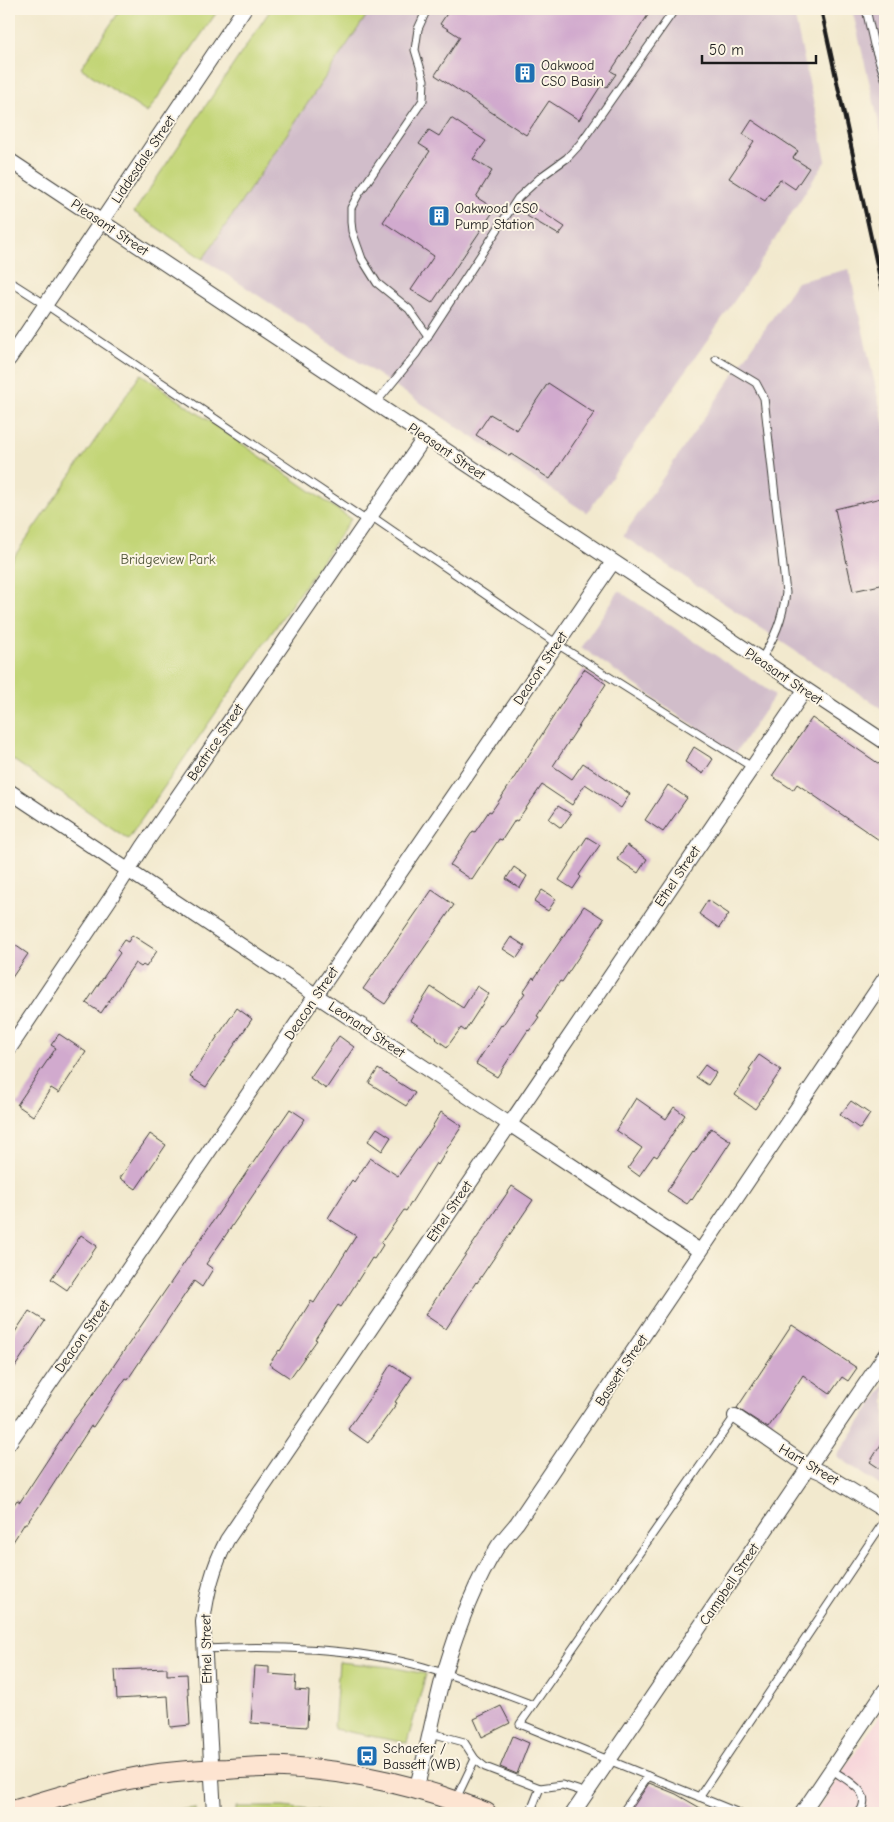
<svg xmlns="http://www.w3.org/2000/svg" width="894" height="1822" font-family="'Comic Neue',sans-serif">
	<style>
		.built { fill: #f6cfd8 }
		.industrial { fill: #d1bdca }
		.green { fill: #c3d577; stroke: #70784a }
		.building { fill: #d1aace }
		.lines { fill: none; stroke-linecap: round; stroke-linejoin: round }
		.service-casing { stroke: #3c3b37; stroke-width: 9 }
		.minor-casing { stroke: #3c3b37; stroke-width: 16 }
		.secondary-casing { stroke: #3c3b37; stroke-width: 22 }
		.service { stroke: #fff; stroke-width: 7 }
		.minor { stroke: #fff; stroke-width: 14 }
		.secondary { stroke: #fde4d1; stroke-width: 20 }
		.rail { stroke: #1c1c1c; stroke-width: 4 }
		.labels { text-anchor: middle; stroke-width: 4; stroke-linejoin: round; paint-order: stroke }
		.poi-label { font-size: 14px; fill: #1c1c1c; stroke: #fcf5e5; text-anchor: start }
		.street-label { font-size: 14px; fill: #1c1c1c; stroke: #fcf5e5 }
		.park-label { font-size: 14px; fill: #4e5437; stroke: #fcf5e5 }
	</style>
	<rect width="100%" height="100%" fill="#fcf5e5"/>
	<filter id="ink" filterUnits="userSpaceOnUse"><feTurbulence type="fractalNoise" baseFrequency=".02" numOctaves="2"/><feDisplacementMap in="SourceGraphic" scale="10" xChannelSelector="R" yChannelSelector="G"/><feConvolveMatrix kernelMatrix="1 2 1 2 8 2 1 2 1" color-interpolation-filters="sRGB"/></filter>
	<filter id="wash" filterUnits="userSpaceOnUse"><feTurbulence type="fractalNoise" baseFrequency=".0096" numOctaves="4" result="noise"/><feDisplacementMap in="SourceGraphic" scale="20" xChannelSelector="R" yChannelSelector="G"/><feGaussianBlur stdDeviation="1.12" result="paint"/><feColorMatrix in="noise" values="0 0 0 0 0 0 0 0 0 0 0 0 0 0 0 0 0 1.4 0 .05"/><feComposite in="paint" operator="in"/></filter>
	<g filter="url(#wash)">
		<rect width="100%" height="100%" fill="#f2e9ce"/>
		<!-- built -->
		<polygon class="built" points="885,1707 885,1813 816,1813"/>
		<!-- industrial -->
		<g class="industrial">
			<polygon points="371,9 793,9 826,160 744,287 587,513 203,259"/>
			<polygon points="852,9 885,9 885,149"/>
			<polygon points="849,269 885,429 885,711 623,536 797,282"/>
			<polygon points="619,591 775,695 735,754 581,647"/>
			<polygon points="885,1385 885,1489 837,1456"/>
		</g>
		<!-- green -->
		<g class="green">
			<polygon points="121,9 219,9 147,113 81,68"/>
			<polygon points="271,9 371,9 203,259 134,212"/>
			<polygon points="141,374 351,519 128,839 9,757 9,564"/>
			<polygon points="339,1662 390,1667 426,1674 407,1743 334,1729"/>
			<polygon points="236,1807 283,1807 334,1813 236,1813"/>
			<polygon points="195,1808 195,1813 158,1813"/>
		</g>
		<g id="blocks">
			<!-- building -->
			<g class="building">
				<polygon points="450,9 652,9 611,71 616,74 607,87 602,84 579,120 549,101 526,135 435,75 460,37 440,24"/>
				<polygon points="451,118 486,141 473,159 492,171 476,197 495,209 432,303 411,290 434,256 383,222 430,151 419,144 429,130 439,136"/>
				<polygon points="752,120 798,151 793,158 809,168 795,189 780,179 765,201 729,178 754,141 743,134"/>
				<polygon points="533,206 565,227 559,235 527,216"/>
				<polygon points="548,383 594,413 550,479 511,454 510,456 476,435 490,414 517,430"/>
				<polygon points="885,497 885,584 853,591 835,509"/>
				<polygon points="584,669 606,684 553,766 572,779 583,763 630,794 621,808 585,784 572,805 542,785 517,821 515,820 502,840 499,839 472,880 450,865 473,831 475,832 489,811 491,812 505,792"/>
				<polygon points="812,718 885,768 885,844 797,784 793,790 772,776"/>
				<polygon points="694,747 713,759 703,774 685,762"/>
				<polygon points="668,785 687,798 663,832 645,820"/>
				<polygon points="558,806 571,814 561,828 549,819"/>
				<polygon points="587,837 600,845 579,875 581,877 573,889 559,880"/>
				<polygon points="627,845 647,859 638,873 617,859"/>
				<polygon points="514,867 527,876 520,888 506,879"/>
				<polygon points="432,890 454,905 385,1004 363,989"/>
				<polygon points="542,890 556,899 548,911 534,902"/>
				<polygon points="708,900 729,914 719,928 699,914"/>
				<polygon points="584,906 604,919 562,982 560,981 537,1016 539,1017 529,1031 528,1030 497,1077 476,1064 501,1025 502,1026 525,993 523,992 533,977 534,979"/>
				<polygon points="132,935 157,951 146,967 143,965 141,967 135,963 101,1013 86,1003 120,953 117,950 124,940 128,942"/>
				<polygon points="511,937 525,946 517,958 503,949"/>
				<polygon points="9,941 28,954 9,982"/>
				<polygon points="477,986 489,994 465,1031 461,1028 447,1047 436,1039 437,1038 410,1020 431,987 463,1008"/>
				<polygon points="237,1008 252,1019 206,1087 190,1077"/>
				<polygon points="59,1034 86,1052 59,1093 51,1088 33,1116 17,1105 56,1048 51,1045"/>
				<polygon points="339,1036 354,1047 326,1089 310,1078"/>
				<polygon points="759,1055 781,1070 755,1109 735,1095 751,1070 749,1069"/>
				<polygon points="705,1065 716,1073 708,1085 696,1077"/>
				<polygon points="378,1069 415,1093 406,1106 369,1083"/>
				<polygon points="636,1098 666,1119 674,1107 685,1115 657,1157 654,1155 639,1176 628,1168 642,1148 616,1130"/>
				<polygon points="851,1101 870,1114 860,1129 840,1115"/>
				<polygon points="290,1109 305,1119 206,1264 213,1269 202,1287 194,1281 128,1379 126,1378 93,1427 91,1426 40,1505 27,1523 25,1523 9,1548 9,1512 17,1500 20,1502 73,1421 108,1374"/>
				<polygon points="441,1112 462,1126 446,1150 447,1150 438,1165 436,1163 406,1211 404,1210 381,1243 383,1245 374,1259 372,1258 341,1307 338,1305 315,1339 317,1340 290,1378 269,1364 279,1350 280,1351 311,1301 314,1303 356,1236 328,1218 352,1180 354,1182 370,1158 398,1176 433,1127 432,1127"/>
				<polygon points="377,1128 391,1137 382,1151 368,1141"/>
				<polygon points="711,1128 731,1141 692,1200 691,1199 687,1204 667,1191 693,1152 694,1153"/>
				<polygon points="150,1134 166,1145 136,1189 120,1178"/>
				<polygon points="512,1186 533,1200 477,1283 476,1282 446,1329 425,1315"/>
				<polygon points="81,1235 97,1246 67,1290 51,1279"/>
				<polygon points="29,1311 45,1321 9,1376 9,1341"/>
				<polygon points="792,1325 857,1368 848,1381 842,1377 830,1394 803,1375 768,1428 737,1408"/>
				<polygon points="391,1364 412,1377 395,1402 397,1403 368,1443 348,1429 383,1379 382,1378"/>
				<polygon points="885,1438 885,1472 870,1462"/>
				<polygon points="255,1666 269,1667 269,1674 296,1676 295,1690 309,1691 307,1727 251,1723"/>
				<polygon points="167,1668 167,1675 187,1674 190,1725 170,1727 168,1696 117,1699 115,1670"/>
				<polygon points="501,1706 510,1723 482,1737 474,1719"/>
				<polygon points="513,1736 529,1743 517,1774 500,1767"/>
				<polygon points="649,1783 676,1794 709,1813 629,1813"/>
			</g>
		</g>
	</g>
	<g filter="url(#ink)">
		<use href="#blocks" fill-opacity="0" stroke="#3c3b37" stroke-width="1"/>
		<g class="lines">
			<!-- service casing -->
			<g class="service-casing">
				<g id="service">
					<polyline points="427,9 418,29 415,50 424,80 423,100 358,195 351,208 351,222 352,231 362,259 377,283 409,309 428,336"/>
					<polyline points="866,9 874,45 885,78"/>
					<polyline points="9,281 45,304 367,521"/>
					<path d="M716 359 756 383 764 398 786 593C782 621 775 636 761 660"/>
					<polyline points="375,404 416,354 518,198 542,176 567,158 580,144 675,9"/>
					<polyline points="371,516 557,644 752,767"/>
					<polyline points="735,1416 520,1724 739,1813"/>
					<path d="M204 1649C272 1645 358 1648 424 1667 461 1678 497 1691 533 1705"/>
					<polyline points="431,1733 464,1742 475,1759 485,1767 540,1788 562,1785 587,1793"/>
					<path d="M832 1770C846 1780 875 1792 859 1813"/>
					<polyline points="699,1797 885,1520"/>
					<polyline points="455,1801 475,1759"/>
					<polyline points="530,1813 540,1788"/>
					<polyline points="622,1813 648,1776"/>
				</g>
			</g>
			<!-- minor casing -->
			<g class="minor-casing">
				<g id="minor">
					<polyline points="9,160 885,742"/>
					<polyline points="9,359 244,9"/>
					<polyline points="9,791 700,1251"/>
					<polyline points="9,1049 110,899 143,847 425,437"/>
					<polyline points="735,1416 809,1467 823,1473 885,1511"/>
					<polyline points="9,1443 613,562"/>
					<path d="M416 1789C427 1752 433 1714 443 1677 456 1633 473 1585 498 1546 504 1538 511 1530 517 1523L885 978"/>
					<path d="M214 1813 203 1622C207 1592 213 1567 227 1540L805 690"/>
					<polyline points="573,1813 885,1355"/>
					<polyline points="802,1813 885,1690"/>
				</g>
			</g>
			<!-- secondary casing -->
			<g class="secondary-casing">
				<path id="secondary" d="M9 1812C49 1800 89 1787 129 1779 162 1772 194 1770 227 1769 246 1768 265 1766 284 1767 351 1770 424 1787 486 1813"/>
			</g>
			<!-- service -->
			<use href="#service" class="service"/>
			<!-- minor -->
			<use href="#minor" class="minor"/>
			<!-- secondary -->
			<use href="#secondary" class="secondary"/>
			<!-- rail -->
			<polyline class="rail" points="821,9 885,301"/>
		</g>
	</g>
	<!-- icons -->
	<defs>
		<g id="building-square" transform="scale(1.125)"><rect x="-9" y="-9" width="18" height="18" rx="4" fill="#1f6fb2" stroke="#fcf5e5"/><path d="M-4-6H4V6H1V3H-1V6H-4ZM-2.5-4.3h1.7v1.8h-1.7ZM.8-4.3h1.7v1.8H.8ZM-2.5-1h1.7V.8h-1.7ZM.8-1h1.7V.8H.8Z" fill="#fff"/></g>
		<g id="bus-square" transform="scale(1.125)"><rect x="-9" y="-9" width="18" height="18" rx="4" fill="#1f6fb2" stroke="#fcf5e5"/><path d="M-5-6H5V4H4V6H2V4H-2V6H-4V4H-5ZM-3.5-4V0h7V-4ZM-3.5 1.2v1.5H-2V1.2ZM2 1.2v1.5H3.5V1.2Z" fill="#fff"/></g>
	</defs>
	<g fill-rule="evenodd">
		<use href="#building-square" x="525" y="73"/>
		<use href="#building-square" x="439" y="216"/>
		<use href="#bus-square" x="367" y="1756"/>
	</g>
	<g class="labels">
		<!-- poi labels -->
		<g class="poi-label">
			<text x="541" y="70">Oakwood<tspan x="541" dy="16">CSO Basin</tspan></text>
			<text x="455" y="213">Oakwood CSO<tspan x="455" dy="16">Pump Station</tspan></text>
			<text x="383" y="1753">Schaefer /<tspan x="383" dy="16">Bassett (WB)</tspan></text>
		</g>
		<!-- street labels -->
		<g class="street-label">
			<text transform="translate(143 159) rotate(-56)" y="5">Liddesdale Street</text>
			<text transform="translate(110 227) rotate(34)" y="5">Pleasant Street</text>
			<text transform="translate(447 451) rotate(34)" y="5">Pleasant Street</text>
			<text transform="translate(540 668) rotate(-56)" y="5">Deacon Street</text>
			<text transform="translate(784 676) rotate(34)" y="5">Pleasant Street</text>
			<text transform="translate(215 742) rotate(-56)" y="5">Beatrice Street</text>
			<text transform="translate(677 876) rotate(-56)" y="5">Ethel Street</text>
			<text transform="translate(311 1003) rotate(-56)" y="5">Deacon Street</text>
			<text transform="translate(367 1029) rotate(34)" y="5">Leonard Street</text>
			<text transform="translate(449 1211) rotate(-56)" y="5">Ethel Street</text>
			<text transform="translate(82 1336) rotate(-55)" y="5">Deacon Street</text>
			<text transform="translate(621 1370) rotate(-56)" y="5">Bassett Street</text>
			<text transform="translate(809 1464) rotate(31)" y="5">Hart Street</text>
			<text transform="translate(729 1584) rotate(-56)" y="5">Campbell Street</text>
			<text transform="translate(206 1649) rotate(-91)" y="5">Ethel Street</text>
		</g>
		<!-- park labels -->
		<g class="park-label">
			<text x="168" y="564">Bridgeview Park</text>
		</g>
	</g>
	<!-- margin -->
	<rect width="894" height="1822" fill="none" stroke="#fcf5e5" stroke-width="30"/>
	<!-- scale -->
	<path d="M702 55v8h114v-8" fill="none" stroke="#1c1c1c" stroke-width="2.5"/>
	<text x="709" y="55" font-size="15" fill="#1c1c1c" stroke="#fcf5e5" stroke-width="4" paint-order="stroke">50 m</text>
</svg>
